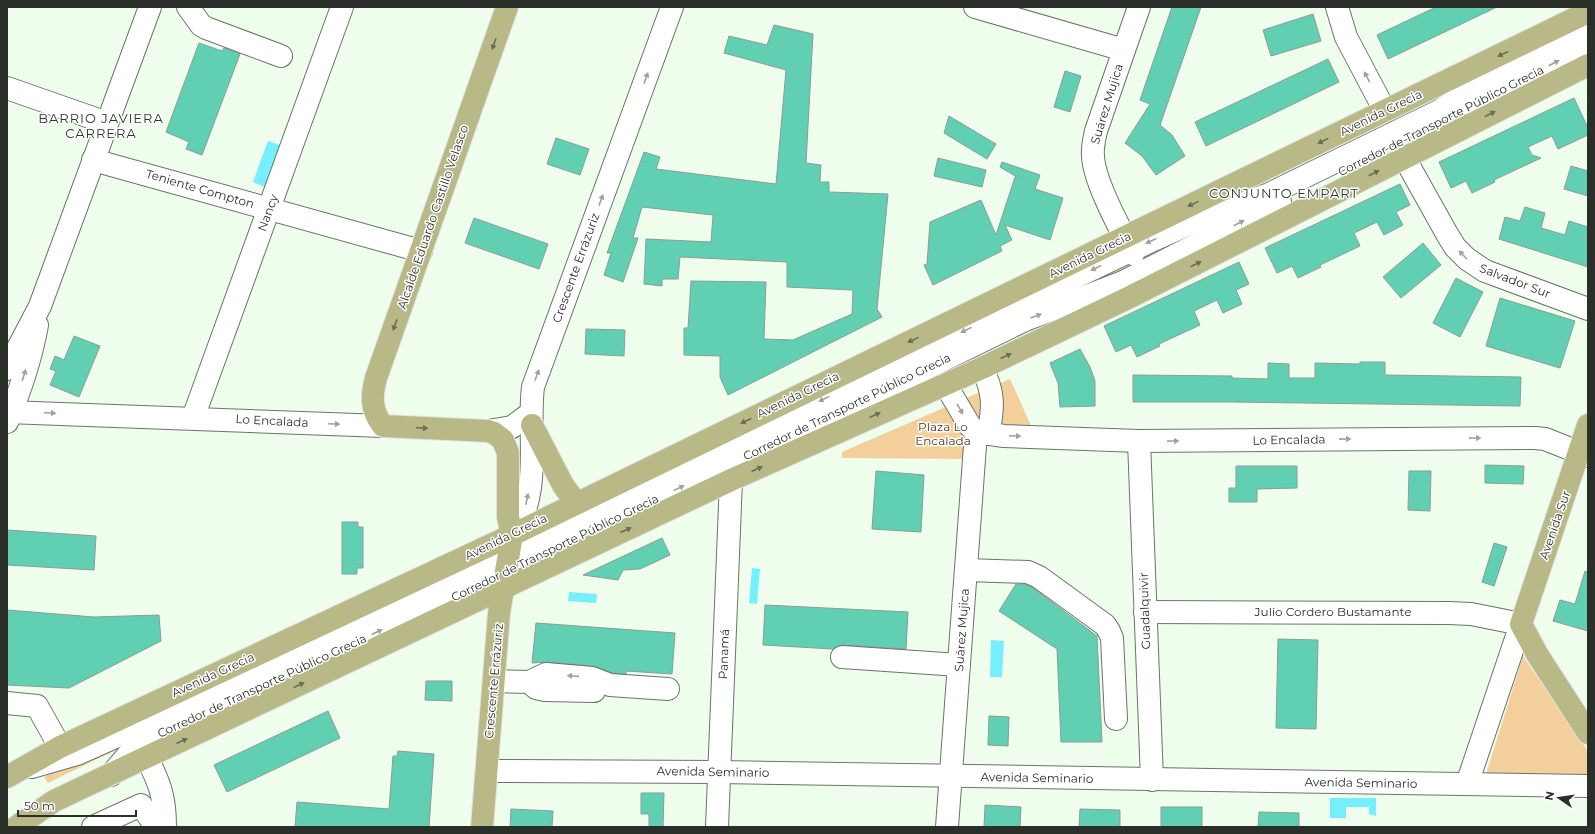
<svg xmlns="http://www.w3.org/2000/svg" width="1595" height="834" font-family="Montserrat,sans-serif">
	<style>
		.green { fill: #f3d09b }
		.water { fill: #76effd }
		.building { fill: #61d0b2; stroke: #899d97 }
		.lines { fill: none; stroke-linecap: round; stroke-linejoin: round }
		.minor-casing { stroke: #697568; stroke-width: 24 }
		.major-casing { stroke: #e1e2e1; stroke-width: 24 }
		.minor { stroke: #fff; stroke-width: 22 }
		.major { stroke: #b9b988; stroke-width: 22 }
		.oneway { fill: #6a6d54 }
		.oneway2 { fill: #9fa19f }
		.labels { text-anchor: middle; stroke-width: 3; stroke-linejoin: round; paint-order: stroke }
		.street-label { font-size: 12px; fill: #2a2f2a; stroke: #fff }
		.park-label { font-size: 12px; fill: #4d3817; stroke: #fff }
		.neighbourhood-label { font-size: 13px; letter-spacing: 1px; fill: #2c362b; stroke: #fff }
	</style>
	<rect width="100%" height="100%" fill="#effded"/>
	<!-- green -->
	<g class="green">
		<polygon points="1010,379 1033,430 968,427 965,459 842,458 842,452"/>
		<polygon points="1523,656 1588,751 1588,776 1486,774"/>
		<polygon points="122,738 122,747 48,783 44,777"/>
	</g>
	<!-- water -->
	<g class="water">
		<polygon points="268,141 280,145 265,187 253,182"/>
		<polygon points="752,568 760,569 757,604 749,603"/>
		<polygon points="569,592 597,594 596,603 568,601"/>
		<polygon points="991,640 1004,641 1002,677 990,677"/>
		<polygon points="1330,798 1376,798 1376,816 1369,814 1369,807 1346,807 1346,818 1330,818"/>
	</g>
	<!-- building -->
	<g class="building">
		<polygon points="1172,7 1201,7 1160,125 1172,135 1185,156 1156,175 1142,156 1125,143 1150,104 1140,100"/>
		<polygon points="1436,7 1497,7 1388,59 1377,35"/>
		<polygon points="1313,14 1321,41 1271,56 1263,30"/>
		<polygon points="774,25 813,34 806,163 821,165 820,182 829,182 829,192 888,194 877,309 882,317 728,395 720,377 720,356 684,355 684,328 688,328 691,281 766,282 764,339 793,340 852,314 853,290 787,287 787,262 680,257 678,279 662,279 662,286 644,284 646,239 711,242 713,215 642,207 633,238 638,238 623,282 604,275 611,253 607,253 644,152 660,157 656,169 776,184 786,70 724,53 729,36 767,45"/>
		<polygon points="199,43 222,51 224,48 240,54 202,155 186,149 189,142 166,132"/>
		<polygon points="1328,59 1339,82 1206,146 1195,122"/>
		<polygon points="1065,71 1081,76 1070,112 1054,107"/>
		<polygon points="1574,98 1588,128 1588,135 1558,149 1552,136 1528,147 1532,155 1541,158 1494,180 1495,182 1472,193 1466,181 1451,188 1439,162"/>
		<polygon points="949,116 996,144 987,159 944,133"/>
		<polygon points="556,138 589,149 580,175 547,164"/>
		<polygon points="938,158 986,170 982,187 934,176"/>
		<polygon points="1002,162 1040,175 1035,189 1063,198 1050,240 1005,225 1012,240 1000,246 1002,251 933,285 924,265 927,264 930,222 981,200 996,235 1015,177 1017,177 1000,167"/>
		<polygon points="1571,166 1588,171 1588,196 1564,189"/>
		<polygon points="1400,184 1410,205 1396,212 1403,225 1384,235 1377,222 1354,233 1360,246 1320,265 1321,267 1298,278 1292,266 1277,273 1265,248"/>
		<polygon points="1525,207 1545,213 1541,228 1565,235 1569,221 1588,227 1588,267 1499,239 1505,217 1520,221"/>
		<polygon points="474,218 548,244 539,269 465,243"/>
		<polygon points="1423,243 1441,265 1401,298 1383,277"/>
		<polygon points="1239,262 1249,284 1236,290 1242,304 1223,313 1217,300 1194,311 1200,325 1159,344 1160,346 1137,357 1131,345 1116,352 1104,326"/>
		<polygon points="1456,278 1483,292 1460,337 1433,323"/>
		<polygon points="1500,298 1575,321 1560,368 1486,346"/>
		<polygon points="586,329 625,330 624,356 585,354"/>
		<polygon points="74,336 100,346 79,397 50,385 56,371 50,369 55,356 64,360"/>
		<polygon points="1080,349 1090,367 1095,381 1095,406 1060,407 1058,383 1050,363"/>
		<polygon points="1360,362 1385,362 1385,375 1521,377 1520,406 1231,402 1133,402 1133,375 1232,376 1232,378 1268,379 1268,363 1289,364 1289,378 1315,378 1315,363 1360,364"/>
		<polygon points="1485,465 1524,466 1523,484 1485,483"/>
		<polygon points="1236,466 1297,466 1297,488 1257,489 1257,502 1229,502 1229,488 1236,488"/>
		<polygon points="876,471 924,475 921,532 872,529"/>
		<polygon points="1409,471 1431,471 1430,511 1408,510"/>
		<polygon points="342,522 358,522 358,527 363,527 363,568 357,568 357,574 342,574"/>
		<polygon points="7,530 96,536 94,570 7,565"/>
		<polygon points="662,538 670,555 640,569 623,570 618,580 583,575"/>
		<polygon points="1494,543 1507,547 1494,586 1482,582"/>
		<polygon points="1585,571 1588,572 1588,631 1553,621 1560,600 1575,604"/>
		<polygon points="1016,584 1025,584 1033,588 1097,636 1102,742 1061,742 1057,649 999,611"/>
		<polygon points="765,605 908,612 906,649 843,645 833,649 763,645"/>
		<polygon points="7,610 94,617 159,615 161,641 69,688 7,685"/>
		<polygon points="536,623 675,633 672,674 626,671 626,674 613,673 593,666 547,662 532,663"/>
		<polygon points="1278,639 1318,640 1316,729 1276,728"/>
		<polygon points="426,681 452,681 452,701 425,700"/>
		<polygon points="328,711 340,738 227,792 214,765"/>
		<polygon points="989,716 1009,717 1008,746 988,745"/>
		<polygon points="398,751 434,754 429,827 295,827 297,802 389,809 393,756 397,756"/>
		<polygon points="641,793 664,793 663,827 649,827 649,814 641,814"/>
		<polygon points="985,805 1021,807 1020,827 984,827"/>
		<rect x="1161" y="807" width="41" height="20"/>
		<polygon points="511,809 553,811 552,827 510,827"/>
		<polygon points="1080,809 1120,810 1120,827 1079,827"/>
		<polygon points="1259,812 1299,813 1299,827 1258,827"/>
	</g>
	<g class="lines">
		<!-- minor casing -->
		<g class="minor-casing">
			<g id="minor">
				<polyline points="188,7 201,25 206,28 281,56"/>
				<polyline points="975,7 1124,50"/>
				<polyline points="1337,7 1346,37 1385,111"/>
				<polyline points="7,88 107,123"/>
				<polyline points="1471,105 1588,46"/>
				<polyline points="1404,157 1447,234 1455,247 1467,259 1485,271 1588,309"/>
				<polyline points="93,160 421,251"/>
				<path d="M1133 254C1121 230 1094 182 1093 156 1092 148 1094 140 1096 131L1139 7"/>
				<path d="M982 368C994 392 994 407 988 434"/>
				<polyline points="7,369 40,306 150,7"/>
				<polyline points="945,384 970,426 976,432 1004,436 1139,441 1535,438 1545,439 1588,456"/>
				<polyline points="7,412 383,426"/>
				<polyline points="193,418 342,7"/>
				<path d="M7 422C20 391 31 359 37 325"/>
				<polyline points="488,431 512,427 531,413"/>
				<polyline points="1139,441 1152,780"/>
				<path d="M512 535C543 493 527 434 533 387L672 7"/>
				<polyline points="966,570 1028,572 1039,577 1105,625 1109,631 1112,638 1116,719"/>
				<polyline points="1145,612 1449,613 1471,614 1521,624 1467,784"/>
				<polyline points="842,657 959,665"/>
				<polyline points="494,681 529,682 536,688 545,690 594,691"/>
				<polyline points="529,682 546,674 592,678 610,685 668,689"/>
				<polyline points="7,703 37,706 60,747"/>
				<path d="M147 758C160 784 165 797 165 827"/>
				<polyline points="32,767 77,754 113,738 1149,242 1205,217 1269,194 1439,111 1493,76 1588,27"/>
				<polyline points="487,771 719,772 1588,786"/>
				<polyline points="111,775 133,749 154,736 545,554 1025,320 1123,282 1280,202"/>
				<polyline points="93,827 141,805 156,827"/>
				<polyline points="717,827 731,480"/>
				<polyline points="947,827 976,432"/>
			</g>
		</g>
		<!-- major casing -->
		<g class="major-casing">
			<g id="major">
				<polyline points="532,425 563,485 576,503"/>
				<polyline points="1588,425 1521,624 1537,654 1588,733"/>
				<polyline points="7,777 60,747 512,535 1588,12"/>
				<polyline points="16,827 54,801 731,480 982,368 1130,297 1588,65"/>
				<path d="M482 827 499 613 512 535 508 517V453L503 440 494 433 488 431 383 426C371 411 371 396 376 378L507 7"/>
			</g>
		</g>
		<!-- minor -->
		<use href="#minor" class="minor"/>
		<!-- major -->
		<use href="#major" class="major"/>
	</g>
	<!-- one-way arrows -->
	<defs><path id="oneway-solid" d="M-6-.8H1V-3.2L6.5 0L1 3.2V.8H-6Z"/></defs>
	<g class="oneway">
		<use href="#oneway-solid" transform="translate(494 44) rotate(109)"/>
		<use href="#oneway-solid" transform="translate(1503 54) rotate(154)"/>
		<use href="#oneway-solid" transform="translate(1490 114) rotate(-27)"/>
		<use href="#oneway-solid" transform="translate(1323 141) rotate(154)"/>
		<use href="#oneway-solid" transform="translate(1374 173) rotate(-27)"/>
		<use href="#oneway-solid" transform="translate(1193 204) rotate(154)"/>
		<use href="#oneway-solid" transform="translate(1196 264) rotate(-27)"/>
		<use href="#oneway-solid" transform="translate(395 325) rotate(110)"/>
		<use href="#oneway-solid" transform="translate(913 340) rotate(154)"/>
		<use href="#oneway-solid" transform="translate(1006 356) rotate(-25)"/>
		<use href="#oneway-solid" transform="translate(875 415) rotate(-24)"/>
		<use href="#oneway-solid" transform="translate(746 421) rotate(154)"/>
		<use href="#oneway-solid" transform="translate(422 428) rotate(3)"/>
		<use href="#oneway-solid" transform="translate(757 469) rotate(-24)"/>
		<use href="#oneway-solid" transform="translate(626 530) rotate(-25)"/>
		<use href="#oneway-solid" transform="translate(299 685) rotate(-25)"/>
		<use href="#oneway-solid" transform="translate(182 741) rotate(-25)"/>
	</g>
	<g class="oneway2">
		<use href="#oneway-solid" transform="translate(1554 63) rotate(-27)"/>
		<use href="#oneway-solid" transform="translate(1367 77) rotate(-118)"/>
		<use href="#oneway-solid" transform="translate(646 78) rotate(-70)"/>
		<use href="#oneway-solid" transform="translate(601 200) rotate(-70)"/>
		<use href="#oneway-solid" transform="translate(1239 223) rotate(-27)"/>
		<use href="#oneway-solid" transform="translate(1151 241) rotate(155)"/>
		<use href="#oneway-solid" transform="translate(1463 255) rotate(-134)"/>
		<use href="#oneway-solid" transform="translate(1096 268) rotate(154)"/>
		<use href="#oneway-solid" transform="translate(1036 316) rotate(-20)"/>
		<use href="#oneway-solid" transform="translate(966 330) rotate(154)"/>
		<use href="#oneway-solid" transform="translate(24 375) rotate(-73)"/>
		<use href="#oneway-solid" transform="translate(537 375) rotate(-70)"/>
		<use href="#oneway-solid" transform="translate(824 399) rotate(154)"/>
		<use href="#oneway-solid" transform="translate(960 409) rotate(60)"/>
		<use href="#oneway-solid" transform="translate(50 413) rotate(2)"/>
		<use href="#oneway-solid" transform="translate(334 424) rotate(3)"/>
		<use href="#oneway-solid" transform="translate(1015 436) rotate(2)"/>
		<use href="#oneway-solid" transform="translate(1475 438) rotate(-1)"/>
		<use href="#oneway-solid" transform="translate(1345 439) rotate(-1)"/>
		<use href="#oneway-solid" transform="translate(1173 441) rotate(-1)"/>
		<use href="#oneway-solid" transform="translate(679 488) rotate(-26)"/>
		<use href="#oneway-solid" transform="translate(527 499) rotate(-78)"/>
		<use href="#oneway-solid" transform="translate(377 632) rotate(-25)"/>
		<use href="#oneway-solid" transform="translate(573 676) rotate(-176)"/>
	</g>
	<g class="labels">
		<!-- street labels -->
		<g class="street-label">
			<text transform="translate(1107 104) rotate(-73)" y="4">Suárez Mujica</text>
			<text transform="translate(1381 113) rotate(-26)" y="4">Avenida Grecia</text>
			<text transform="translate(1441 121) rotate(-27)" y="4">Corredor de Transporte Público Grecia</text>
			<text transform="translate(200 189) rotate(16)" y="4">Teniente Compton</text>
			<text transform="translate(268 213) rotate(-70)" y="4">Nancy</text>
			<text transform="translate(433 217) rotate(-71)" y="4">Alcalde Eduardo Castillo Velasco</text>
			<text transform="translate(1090 255) rotate(-26)" y="4">Avenida Grecia</text>
			<text transform="translate(576 268) rotate(-70)" y="4">Crescente Errázuriz</text>
			<text transform="translate(1515 281) rotate(21)" y="4">Salvador Sur</text>
			<text transform="translate(798 395) rotate(-26)" y="4">Avenida Grecia</text>
			<text transform="translate(847 407) rotate(-26)" y="4">Corredor de Transporte Público Grecia</text>
			<text transform="translate(272 421) rotate(3)" y="4">Lo Encalada</text>
			<text transform="translate(1289 440) rotate(-1)" y="4">Lo Encalada</text>
			<text transform="translate(1555 525) rotate(-71)" y="4">Avenida Sur</text>
			<text transform="translate(506 537) rotate(-26)" y="4">Avenida Grecia</text>
			<text transform="translate(555 548) rotate(-26)" y="4">Corredor de Transporte Público Grecia</text>
			<text transform="translate(1145 611) rotate(-92)" y="4">Guadalquivir</text>
			<text x="1333" y="616">Julio Cordero Bustamante</text>
			<text transform="translate(962 630) rotate(-86)" y="4">Suárez Mujica</text>
			<text transform="translate(724 654) rotate(-88)" y="4">Panamá</text>
			<text transform="translate(213 675) rotate(-25)" y="4">Avenida Grecia</text>
			<text transform="translate(494 681) rotate(-85)" y="4">Crescente Errázuriz</text>
			<text transform="translate(262 686) rotate(-25)" y="4">Corredor de Transporte Público Grecia</text>
			<text transform="translate(713 772) rotate(1)" y="4">Avenida Seminario</text>
			<text transform="translate(1037 778) rotate(1)" y="4">Avenida Seminario</text>
			<text transform="translate(1361 783) rotate(1)" y="4">Avenida Seminario</text>
		</g>
		<!-- park labels -->
		<g class="park-label">
			<text x="943" y="431">Plaza Lo<tspan x="943" dy="14">Encalada</tspan></text>
		</g>
		<!-- neighbourhood labels -->
		<g class="neighbourhood-label">
			<text x="101" y="123">BARRIO JAVIERA<tspan x="101" dy="15">CARRERA</tspan></text>
			<text x="1284" y="198">CONJUNTO EMPART</text>
		</g>
	</g>
	<!-- border -->
	<rect width="1595" height="834" fill="none" stroke="#2a2f2a" stroke-width="16"/>
	<!-- north arrow -->
	<g transform="translate(1559 798) rotate(283)" stroke="#ffffff" stroke-width="3" paint-order="stroke">
	<path d="M0-3L7 15L0 10L-7 15Z" fill="#2a2f2a"/>
	<text y="-6" font-size="11" font-weight="bold" text-anchor="middle" fill="#2a2f2a">N</text>
	</g>
	<!-- scale -->
	<path d="M18 810v6h118v-6" fill="none" stroke="#2a2f2a" stroke-width="2"/>
	<text x="24" y="810" font-size="12" fill="#2a2f2a" stroke="#ffffff" stroke-width="3" paint-order="stroke">50 m</text>
</svg>
